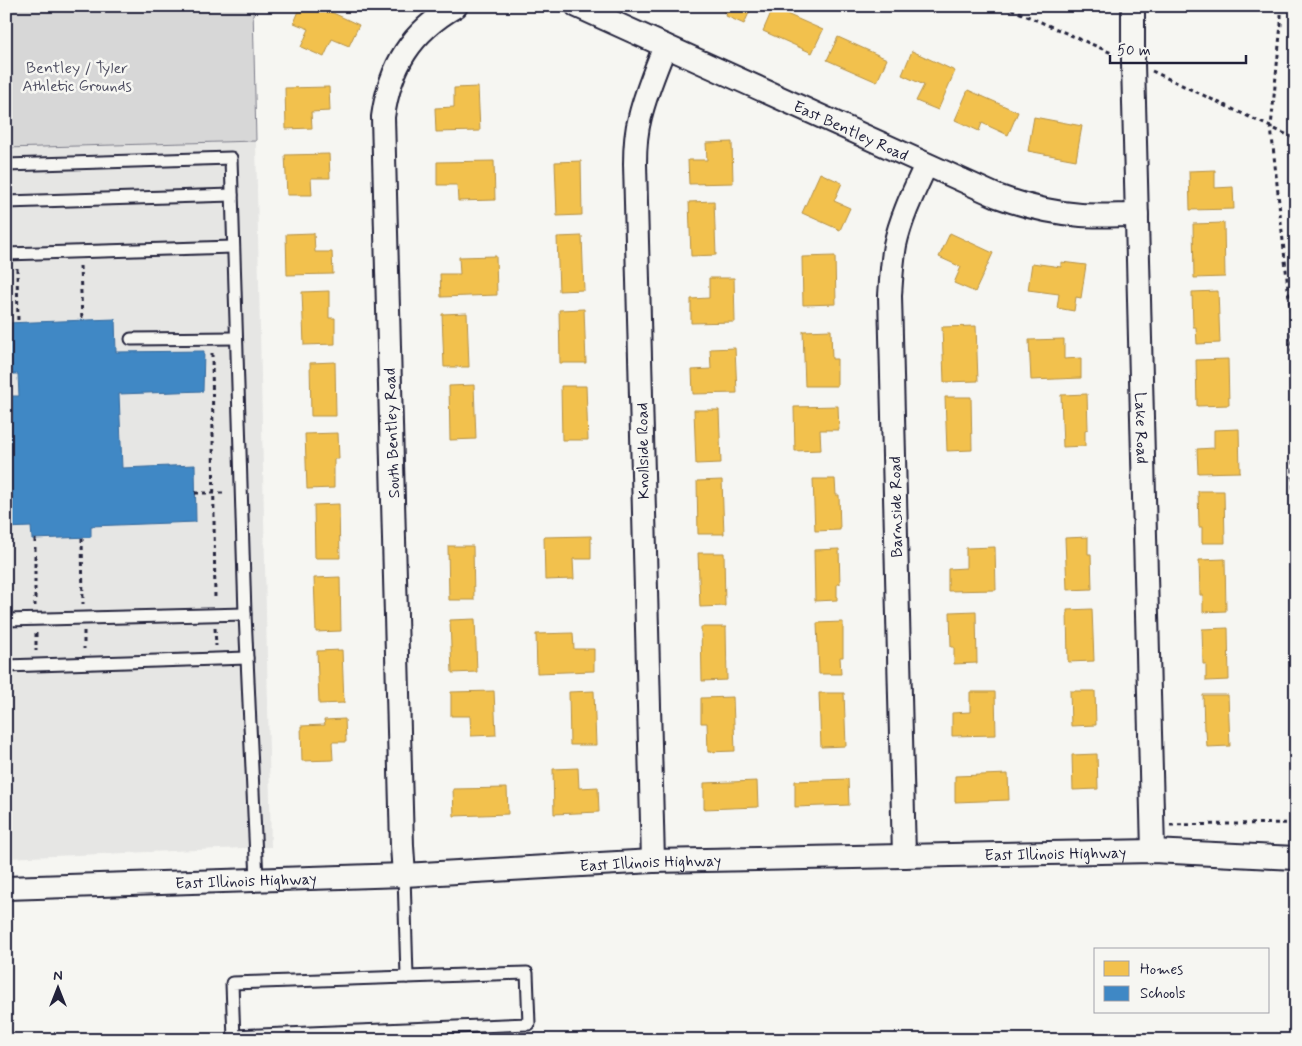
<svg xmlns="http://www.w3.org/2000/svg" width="1302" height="1046" font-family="Mynerve,sans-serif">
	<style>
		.built { fill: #e6e6e4 }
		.green { fill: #d7d7d7; stroke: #7c7c89 }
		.homes { fill: #f2c14e; stroke: #b49148 }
		.schools { fill: #3f88c5; stroke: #36699c }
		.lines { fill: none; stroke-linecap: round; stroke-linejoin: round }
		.lane-casing { stroke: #22223b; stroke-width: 15 }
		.street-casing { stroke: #22223b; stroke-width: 26 }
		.path { stroke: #22223b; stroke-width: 3; stroke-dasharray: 4 4; stroke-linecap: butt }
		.lane { stroke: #f6f6f2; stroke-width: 11 }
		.street { stroke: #f6f6f2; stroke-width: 22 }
		.labels { text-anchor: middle; stroke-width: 5; stroke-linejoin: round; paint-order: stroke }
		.park-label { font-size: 16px; fill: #4f4f62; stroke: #f6f6f2 }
		.street-label { font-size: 16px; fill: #22223b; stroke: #f6f6f2 }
	</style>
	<rect width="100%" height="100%" fill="#f6f6f2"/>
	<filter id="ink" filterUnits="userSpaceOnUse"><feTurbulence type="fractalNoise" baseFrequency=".02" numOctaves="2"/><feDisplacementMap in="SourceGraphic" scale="10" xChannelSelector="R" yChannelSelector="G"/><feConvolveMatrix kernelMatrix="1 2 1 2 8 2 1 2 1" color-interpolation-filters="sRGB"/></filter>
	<g filter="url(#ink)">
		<!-- built -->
		<polygon class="built" points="256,141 271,847 6,858 6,148"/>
		<!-- green -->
		<polygon class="green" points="6,6 253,6 256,141 6,148"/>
		<!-- homes -->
		<g class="homes">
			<polygon points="301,6 318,6 359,25 349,46 332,39 324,57 301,47 309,29 294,23"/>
			<polygon points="712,6 752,6 744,24 726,16 727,13"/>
			<polygon points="773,8 823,30 812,53 763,31"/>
			<polygon points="838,37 887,59 877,82 827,60"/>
			<polygon points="912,51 955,71 938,110 916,101 924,85 902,75"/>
			<polygon points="329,87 330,111 311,112 312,128 286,129 285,88"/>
			<polygon points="478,87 480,131 436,132 435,108 454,107 454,88"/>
			<polygon points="968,90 1018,112 1008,135 982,123 979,131 955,120"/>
			<polygon points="1034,117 1082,126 1076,160 1028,151"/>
			<polygon points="732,142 733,183 689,184 688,160 707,160 706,143"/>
			<polygon points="329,154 330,178 311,178 312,195 287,195 285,155"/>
			<polygon points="494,161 495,200 458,201 457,185 437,185 437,162"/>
			<polygon points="581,161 582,215 557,216 555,162"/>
			<polygon points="1215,170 1215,188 1233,187 1234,209 1190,210 1189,171"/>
			<polygon points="820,173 842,183 834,201 850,208 840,230 802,213"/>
			<polygon points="714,201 716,255 691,256 689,202"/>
			<polygon points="1224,223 1225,277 1194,278 1193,224"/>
			<polygon points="314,233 315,252 332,252 333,274 287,275 286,234"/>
			<polygon points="950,233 993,253 975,292 954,283 961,267 939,257"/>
			<polygon points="582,236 584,290 559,291 557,237"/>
			<polygon points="496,256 497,295 441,297 440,274 460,274 459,257"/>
			<polygon points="835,256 836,304 803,305 802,257"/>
			<polygon points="1061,262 1086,265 1081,298 1076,297 1074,311 1057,308 1059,294 1028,290 1032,263 1061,267"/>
			<polygon points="709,278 734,278 735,322 691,323 691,299 709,298"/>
			<polygon points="329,291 329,318 335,318 335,344 304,345 302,292"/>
			<polygon points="1218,291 1220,343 1197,344 1196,327 1193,327 1192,292"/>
			<polygon points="584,309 586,363 560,363 559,310"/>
			<polygon points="467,313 469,367 444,367 442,314"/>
			<polygon points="976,326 978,381 944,382 942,327"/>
			<polygon points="831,330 832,359 837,359 837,386 805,386 803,331"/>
			<polygon points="1064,339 1064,359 1081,358 1081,378 1031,380 1029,340"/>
			<polygon points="735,348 737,393 693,394 692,370 711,369 710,349"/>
			<polygon points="1228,359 1229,405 1197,406 1196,360"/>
			<polygon points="335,362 336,416 311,416 310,363"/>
			<polygon points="474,385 476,439 450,440 449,386"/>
			<polygon points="561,386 586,386 588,440 562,440"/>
			<polygon points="1087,394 1088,429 1085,430 1085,446 1063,447 1061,395"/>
			<polygon points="945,397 971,397 972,450 947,451"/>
			<polygon points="838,406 839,430 820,430 821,450 795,451 794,407"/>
			<polygon points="694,410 719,410 721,463 696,464"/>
			<polygon points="1239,429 1240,472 1198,473 1197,449 1214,448 1214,430"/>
			<polygon points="338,433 339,459 334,459 334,488 307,489 305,434"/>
			<polygon points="813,479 835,479 836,495 839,495 840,530 815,531"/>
			<polygon points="722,480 724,534 698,534 697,481"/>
			<polygon points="1198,491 1224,491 1225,543 1202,543 1202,527 1199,527"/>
			<polygon points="339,504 340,558 315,558 314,505"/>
			<polygon points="591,536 591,559 573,559 574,579 545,580 544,537"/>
			<polygon points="1088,537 1088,554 1091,554 1092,589 1067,590 1065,538"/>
			<polygon points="448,546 473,546 474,600 449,600"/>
			<polygon points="995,547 996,590 948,591 948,569 966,568 966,548"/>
			<polygon points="839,549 840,584 837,584 837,600 815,601 814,550"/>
			<polygon points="698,553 724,553 725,606 700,607"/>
			<polygon points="1225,559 1226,611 1203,612 1203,595 1200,595 1199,560"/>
			<polygon points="340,577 341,631 316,632 314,578"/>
			<polygon points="1092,609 1094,661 1068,662 1067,610"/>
			<polygon points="976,611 977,663 954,664 954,647 951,647 950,612"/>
			<polygon points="475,619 477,672 452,673 450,620"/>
			<polygon points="843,622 843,657 840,657 841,674 819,674 817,623"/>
			<polygon points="701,627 726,627 727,680 702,681"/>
			<polygon points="1228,628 1229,680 1206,681 1206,664 1203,664 1202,629"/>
			<polygon points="573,633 574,649 594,649 594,671 537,673 536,634"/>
			<polygon points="342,650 344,703 319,704 317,651"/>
			<polygon points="494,691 496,735 471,736 470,716 451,716 451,692"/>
			<polygon points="594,691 596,745 570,745 569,692"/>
			<polygon points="1070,691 1095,691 1096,725 1071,726"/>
			<polygon points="970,692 995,692 996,735 952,736 952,713 970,712"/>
			<polygon points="819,693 844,693 846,746 821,747"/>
			<polygon points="1203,695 1228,695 1230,746 1207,747 1206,730 1204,730"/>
			<polygon points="733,697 735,751 708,752 707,723 701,723 701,698"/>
			<polygon points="345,719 346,742 332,742 333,760 302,761 301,726 325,725 324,720"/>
			<polygon points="1097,754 1098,789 1073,790 1072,755"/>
			<polygon points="578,768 579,788 598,787 599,812 554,814 553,769"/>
			<polygon points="1008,774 1009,800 955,802 955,776"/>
			<polygon points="848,779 849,805 795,807 795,781"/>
			<polygon points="757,781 758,807 704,809 704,783"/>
			<polygon points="507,788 508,814 454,816 453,789"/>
		</g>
		<!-- schools -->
		<polygon class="schools" points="115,319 116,352 204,351 203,391 119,394 122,468 195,465 196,522 91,526 91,537 32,539 31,527 6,528 6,396 19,396 18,374 6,374 6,323"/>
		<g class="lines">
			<!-- lane casing -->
			<g class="lane-casing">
				<g id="lane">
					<polyline points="6,165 231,158 245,614 257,880"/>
					<polyline points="6,202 232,195"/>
					<polyline points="6,254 233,247"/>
					<polyline points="131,339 236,338"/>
					<polyline points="6,620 245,614"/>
					<polyline points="6,666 247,658"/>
					<polyline points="234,1036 529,1024 527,973 407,977"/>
					<polyline points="234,1040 232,983 407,977 404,875"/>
				</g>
			</g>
			<!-- street casing -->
			<g class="street-casing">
				<g id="street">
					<path id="s1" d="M577 6 997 196C1024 206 1053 213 1081 215 1100 216 1118 215 1137 215"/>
					<path id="s2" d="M1133 6V63L1153 851"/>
					<path d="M904 856 890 296C891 279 892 262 895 245 901 217 914 191 926 165"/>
					<path d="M653 861 635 164C635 148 636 132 640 117 646 92 656 69 665 46"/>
					<path d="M404 875 402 846 383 117C390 66 411 32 456 6"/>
					<path id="s3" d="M6 888 404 875 653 861 1153 851 1296 858"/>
				</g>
			</g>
			<!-- path -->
			<g class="path">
				<polyline points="1004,6 1114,54"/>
				<polyline points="1281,6 1281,24 1271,127 1291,317 1293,477 1296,559"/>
				<polyline points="1152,71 1296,139"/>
				<polyline points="80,266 82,321"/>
				<polyline points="17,268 18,322"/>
				<polyline points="212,353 215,601"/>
				<polyline points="195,493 227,493"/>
				<polyline points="82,538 83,604"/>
				<polyline points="35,539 35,606"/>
				<polyline points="215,628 216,646"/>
				<polyline points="84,631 84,649"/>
				<polyline points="36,633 36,651"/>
				<polyline points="1170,825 1296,823"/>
			</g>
			<!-- lane -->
			<use href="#lane" class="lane"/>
			<!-- street -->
			<use href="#street" class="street"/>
		</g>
	</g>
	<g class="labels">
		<!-- park labels -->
		<g class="park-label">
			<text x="77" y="73">Bentley / Tyler<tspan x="77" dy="18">Athletic Grounds</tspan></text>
		</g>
		<!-- street labels -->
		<g class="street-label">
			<text dy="6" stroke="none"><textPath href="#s1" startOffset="301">East Bentley Road</textPath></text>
			<text dy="6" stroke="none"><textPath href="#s2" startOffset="422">Lake Road</textPath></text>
			<text transform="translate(391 433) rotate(-92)" y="6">South Bentley Road</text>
			<text transform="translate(642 451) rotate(-91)" y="6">Knollside Road</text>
			<text transform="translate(895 507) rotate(-91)" y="6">Barnside Road</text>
			<text dy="6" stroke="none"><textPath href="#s3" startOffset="1050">East Illinois Highway</textPath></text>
			<text dy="6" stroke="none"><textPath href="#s3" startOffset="645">East Illinois Highway</textPath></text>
			<text dy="6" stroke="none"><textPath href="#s3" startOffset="240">East Illinois Highway</textPath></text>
		</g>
	</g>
	<!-- margin -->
	<rect width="1302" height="1046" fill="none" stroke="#f6f6f2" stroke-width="25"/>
	<rect x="12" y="12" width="1277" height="1021" fill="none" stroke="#22223b" stroke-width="2" filter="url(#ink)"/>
	<!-- legend -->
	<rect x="1094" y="948" width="175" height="65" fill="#f6f6f2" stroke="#a1a1a9"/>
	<rect x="1104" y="961" width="25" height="15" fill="#f2c14e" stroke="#a1a1a9"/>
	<text x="1140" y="974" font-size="15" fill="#22223b">Homes</text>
	<rect x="1104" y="986" width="25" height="15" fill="#3f88c5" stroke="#a1a1a9"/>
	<text x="1140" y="998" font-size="15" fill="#22223b">Schools</text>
	<!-- north arrow -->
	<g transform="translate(58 988)" stroke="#f6f6f2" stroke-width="4" paint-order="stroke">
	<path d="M0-4L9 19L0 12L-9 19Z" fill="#22223b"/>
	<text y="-8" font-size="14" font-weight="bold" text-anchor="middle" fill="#22223b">N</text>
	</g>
	<!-- scale -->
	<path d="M1110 55v8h136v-8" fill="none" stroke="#22223b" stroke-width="2.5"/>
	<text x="1117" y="55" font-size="15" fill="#22223b" stroke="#f6f6f2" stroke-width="4" paint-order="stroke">50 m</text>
</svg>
